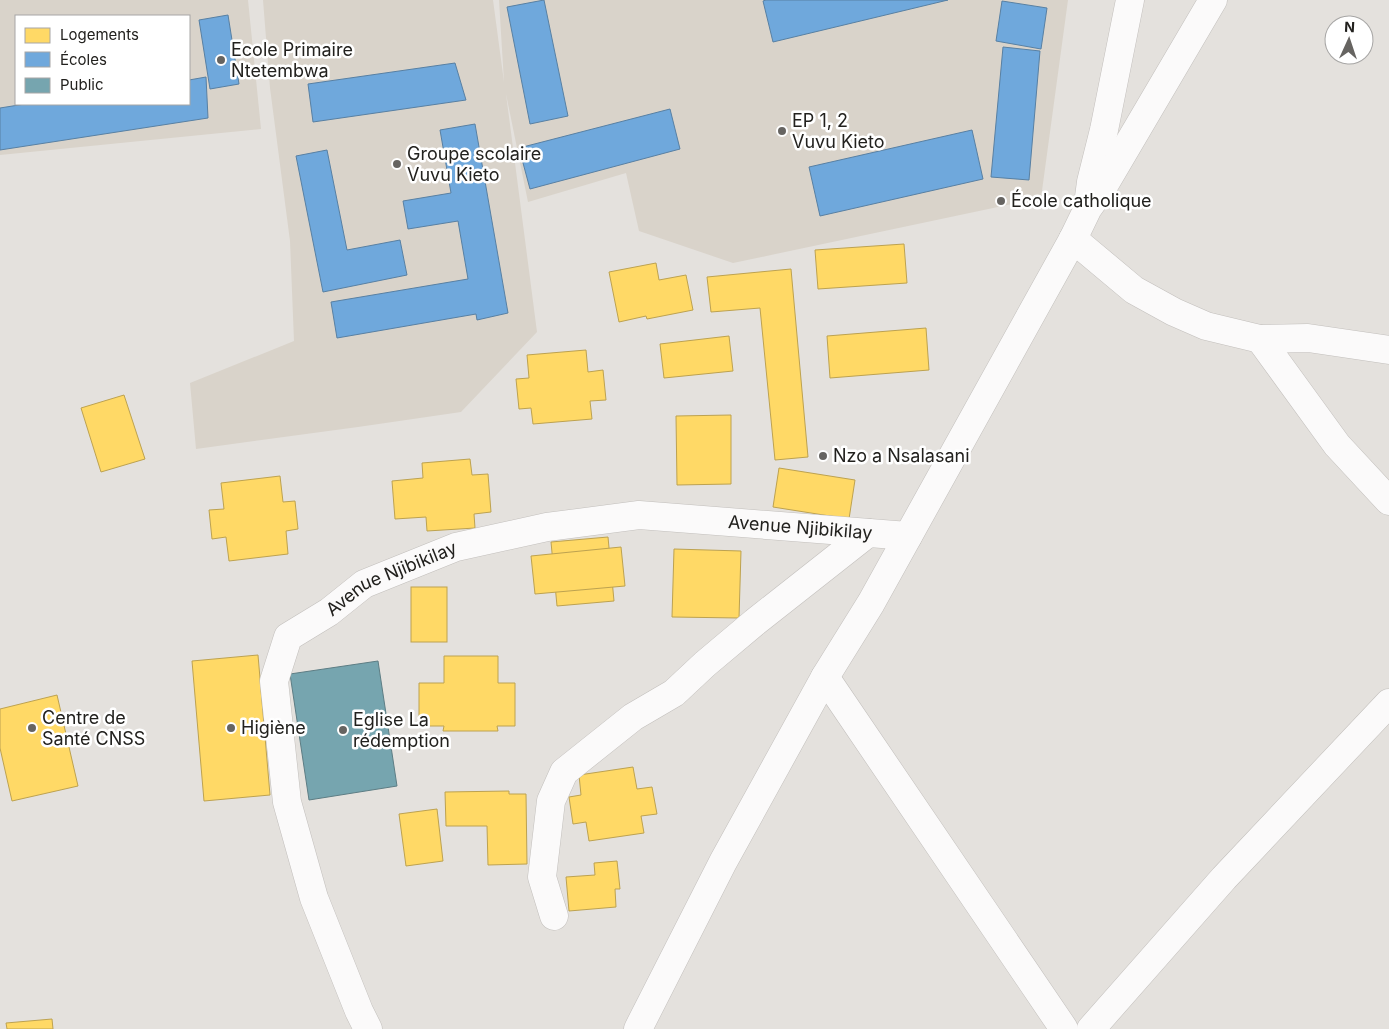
<svg xmlns="http://www.w3.org/2000/svg" width="1389" height="1029" font-family="Inter,sans-serif">
	<style>
		.built { fill: #d9d3ca; fill-rule: evenodd }
		.homes { fill: #ffd966; stroke: #bda250 }
		.schools { fill: #6fa8dc; stroke: #5880a3 }
		.public { fill: #76a5af; stroke: #5d7d84 }
		.lines { fill: none; stroke-linecap: round; stroke-linejoin: round }
		.minor-casing { stroke: #c2bfbc; stroke-width: 29 }
		.minor { stroke: #fbfafa; stroke-width: 28 }
		.poi-dot { fill: #666461; stroke: #fff; stroke-width: 2 }
		.labels { text-anchor: middle; stroke-width: 5; stroke-linejoin: round; paint-order: stroke }
		.poi-label { font-size: 18px; fill: #22211e; stroke: #fff; text-anchor: start }
		.street-label { font-size: 18px; fill: #22211e; stroke: #fff }
	</style>
	<rect width="100%" height="100%" fill="#e4e1dd"/>
	<!-- built -->
	<g class="built">
		<path d="M0 0H248L261 129 0 155ZM16 16H189V104H16Z"/>
		<polygon points="263,0 493,0 504,82 499,0 1068,0 1041,198 733,263 639,231 626,173 528,202 506,94 537,332 461,412 358,427 196,449 190,383 294,341 290,241 270,88"/>
	</g>
	<!-- homes -->
	<g class="homes">
		<polygon points="904,244 907,283 818,289 815,250"/>
		<polygon points="656,263 659,280 686,275 693,310 647,319 646,316 619,322 609,272"/>
		<polygon points="791,269 808,457 775,460 760,308 711,312 707,277"/>
		<polygon points="926,328 929,370 830,378 827,336"/>
		<polygon points="729,336 733,371 664,378 660,344"/>
		<polygon points="586,350 588,372 603,370 606,400 590,401 592,419 533,424 531,408 519,409 516,379 529,378 527,355"/>
		<polygon points="124,395 145,459 101,472 81,408"/>
		<polygon points="731,415 731,484 677,485 676,416"/>
		<polygon points="470,459 472,475 488,474 491,512 474,514 475,528 427,531 426,517 395,519 392,481 423,478 422,463"/>
		<polygon points="779,468 855,480 849,519 773,507"/>
		<polygon points="280,476 283,502 295,501 298,529 286,531 288,554 229,561 226,537 212,539 209,510 224,509 221,483"/>
		<polygon points="608,537 614,601 557,606 551,542"/>
		<polygon points="621,547 625,586 535,594 531,556"/>
		<polygon points="674,549 741,551 739,618 672,617"/>
		<rect x="411" y="587" width="36" height="55"/>
		<polygon points="258,655 270,795 204,801 192,661"/>
		<polygon points="444,656 498,656 498,683 515,683 515,726 497,726 498,731 443,731 444,726 419,726 419,683 444,683"/>
		<polygon points="57,695 78,786 12,801 0,748 0,709"/>
		<polygon points="633,767 637,789 652,787 657,814 641,816 644,833 589,841 586,822 573,824 569,797 581,795 579,775"/>
		<polygon points="509,791 509,794 526,794 527,864 488,865 487,826 446,826 445,792"/>
		<polygon points="437,809 443,861 406,866 399,814"/>
		<polygon points="617,861 620,889 615,889 616,907 569,911 566,877 595,875 594,863"/>
		<polygon points="52,1019 53,1029 7,1029 6,1023"/>
	</g>
	<!-- schools -->
	<g class="schools">
		<polygon points="544,0 568,116 530,124 507,7"/>
		<polygon points="766,0 948,0 773,42 763,1"/>
		<polygon points="1002,1 1047,8 1041,49 996,41"/>
		<polygon points="228,15 239,84 210,89 199,20"/>
		<polygon points="1003,47 1040,51 1029,180 991,177"/>
		<polygon points="455,63 466,100 313,122 308,84"/>
		<polygon points="206,77 208,118 0,150 0,108 25,104 189,104 189,80"/>
		<polygon points="670,109 680,149 530,189 519,148"/>
		<polygon points="475,124 508,313 477,320 476,314 337,338 331,302 468,279 458,221 408,229 403,201 451,193 440,130"/>
		<polygon points="972,130 983,179 820,216 809,167"/>
		<polygon points="327,150 347,250 400,240 407,275 323,292 296,156"/>
	</g>
	<!-- public -->
	<polygon class="public" points="378,661 397,786 309,800 290,674"/>
	<g class="lines">
		<!-- minor casing -->
		<g class="minor-casing">
			<g id="minor">
				<polyline points="1089,197 1091,182 1104,130 1130,0"/>
				<polyline points="1073,239 1134,290 1174,312 1206,326 1260,339 1308,338 1389,350"/>
				<polyline points="1260,339 1337,445 1389,501"/>
				<polyline points="825,677 1064,1029"/>
				<polyline points="554,916 542,877 551,801 564,772 633,717 674,693 705,664 755,622 868,533"/>
				<path id="s1" d="M368 1029 359 1011 314 898 287 802 274 681 288 637 329 612 364 584 456 547 547 527 639 515 908 536"/>
				<polyline points="638,1029 723,862 825,677 871,603 1073,239 1088,208 1103,187 1213,0"/>
				<polyline points="1091,1029 1224,878 1389,703"/>
			</g>
		</g>
		<!-- minor -->
		<use href="#minor" class="minor"/>
	</g>
	<!-- markers -->
	<g class="poi-dot">
		<circle cx="221" cy="60" r="5"/>
		<circle cx="782" cy="131" r="5"/>
		<circle cx="397" cy="164" r="5"/>
		<circle cx="1001" cy="201" r="5"/>
		<circle cx="823" cy="456" r="5"/>
		<circle cx="32" cy="728" r="5"/>
		<circle cx="231" cy="728" r="5"/>
		<circle cx="343" cy="730" r="5"/>
	</g>
	<g class="labels">
		<!-- poi labels -->
		<g class="poi-label">
			<text x="231" y="56">Ecole Primaire<tspan x="231" dy="21">Ntetembwa</tspan></text>
			<text x="792" y="127">EP 1, 2<tspan x="792" dy="21">Vuvu Kieto</tspan></text>
			<text x="407" y="160">Groupe scolaire<tspan x="407" dy="21">Vuvu Kieto</tspan></text>
			<text x="1011" y="207">École catholique</text>
			<text x="833" y="462">Nzo a Nsalasani</text>
			<text x="42" y="724">Centre de<tspan x="42" dy="21">Santé CNSS</tspan></text>
			<text x="353" y="726">Eglise La<tspan x="353" dy="21">rédemption</tspan></text>
			<text x="241" y="734">Higiène</text>
		</g>
		<!-- street labels -->
		<g class="street-label">
			<text dy="6" stroke="none"><textPath href="#s1" startOffset="949">Avenue Njibikilay</textPath></text>
			<text dy="6" stroke="none"><textPath href="#s1" startOffset="529">Avenue Njibikilay</textPath></text>
		</g>
	</g>
	<!-- legend -->
	<rect x="15" y="15" width="175" height="90" fill="#ffffff" stroke="#a7a6a5"/>
	<rect x="25" y="28" width="25" height="15" fill="#ffd966" stroke="#a7a6a5"/>
	<text x="60" y="40" font-size="15" fill="#22211e">Logements</text>
	<rect x="25" y="52" width="25" height="15" fill="#6fa8dc" stroke="#a7a6a5"/>
	<text x="60" y="65" font-size="15" fill="#22211e">Écoles</text>
	<rect x="25" y="78" width="25" height="15" fill="#76a5af" stroke="#a7a6a5"/>
	<text x="60" y="90" font-size="15" fill="#22211e">Public</text>
	<!-- north arrow -->
	<g transform="translate(1349 40) rotate(3)"><circle r="24" fill="#ffffff" stroke="#a7a6a5"/>
	<path d="M0-4L9 19L0 12L-9 19Z" fill="#666461"/>
	<text y="-8" font-size="14" font-weight="bold" text-anchor="middle" fill="#22211e">N</text>
	</g>
</svg>
